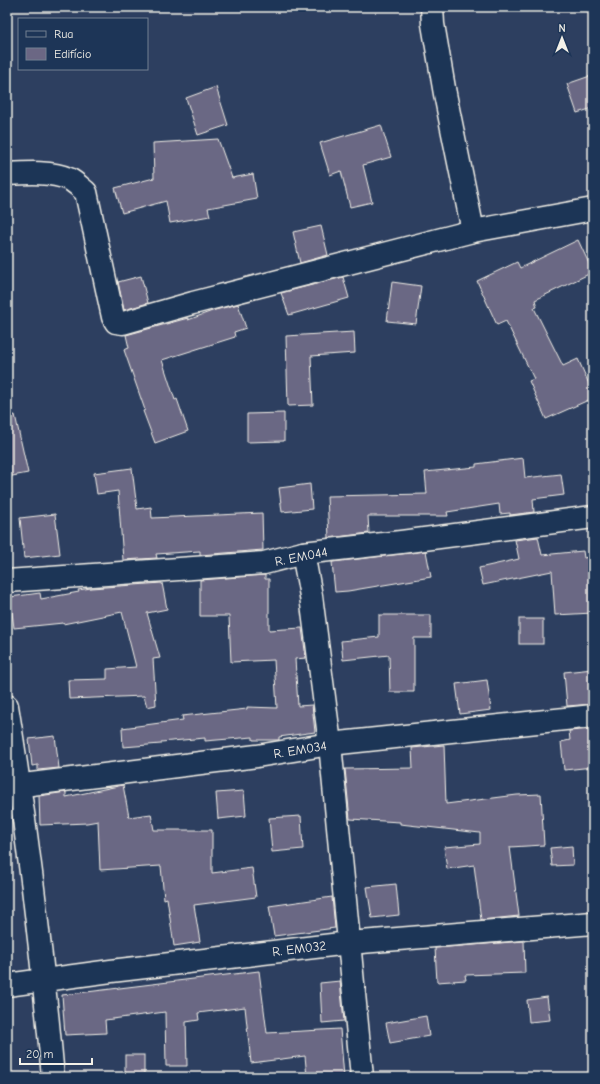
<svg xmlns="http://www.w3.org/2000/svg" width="600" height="1084" font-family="'Comic Neue',sans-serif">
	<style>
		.building { fill: #6b6784; stroke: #f4f1e8 }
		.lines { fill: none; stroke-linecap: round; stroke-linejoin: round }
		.minor-casing { stroke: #f4f1e8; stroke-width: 25 }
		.minor { stroke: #1d3557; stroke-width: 22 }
		.labels { text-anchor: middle; stroke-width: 3; stroke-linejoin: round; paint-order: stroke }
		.street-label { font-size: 13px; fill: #f4f1e8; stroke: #1d3557 }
	</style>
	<rect width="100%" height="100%" fill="#2d3f60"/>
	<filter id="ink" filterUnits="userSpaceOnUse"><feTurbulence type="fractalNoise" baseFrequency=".025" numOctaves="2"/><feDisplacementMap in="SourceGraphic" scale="8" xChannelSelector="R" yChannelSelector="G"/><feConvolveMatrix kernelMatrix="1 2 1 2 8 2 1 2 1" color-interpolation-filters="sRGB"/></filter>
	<g filter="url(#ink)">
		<!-- building -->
		<g class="building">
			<polygon points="593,75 593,108 577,113 567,84"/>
			<polygon points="216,87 228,125 198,135 186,98"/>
			<polygon points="381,125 391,157 363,165 372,202 350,207 341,171 330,175 320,143"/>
			<polygon points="218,139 232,178 253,174 257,199 208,208 210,216 170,223 166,201 122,213 115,188 154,178 153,143"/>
			<polygon points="321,226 328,255 300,263 293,232"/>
			<polygon points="578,240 593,272 535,300 537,307 534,308 563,366 578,359 593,393 593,398 546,419 529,381 534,379 506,321 497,325 477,281 517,262 520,268"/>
			<polygon points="141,276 148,303 124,310 118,282"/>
			<polygon points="343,277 349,298 289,315 281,293"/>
			<polygon points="392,282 421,286 416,324 387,321"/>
			<polygon points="238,304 246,328 234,332 235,337 162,360 175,400 177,399 188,431 155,443 143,411 145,410 124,350 129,348 126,335 188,318 188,320 215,310"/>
			<polygon points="354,332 355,353 311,356 313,405 288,406 286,336"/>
			<polygon points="284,413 284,441 247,442 247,414"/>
			<polygon points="15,415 28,473 7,477 7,416"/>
			<polygon points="523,458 525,478 561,474 564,495 533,499 534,512 510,515 510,513 500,514 499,504 447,512 448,516 368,516 369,533 329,538 327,496 427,494 425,472 476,467 476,464"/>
			<polygon points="132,468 137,509 151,507 152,518 262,513 263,550 200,555 200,551 156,554 157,558 123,560 118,491 97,494 94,473"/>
			<polygon points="310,484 312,509 282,512 279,488"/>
			<polygon points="55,514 60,554 24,558 20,518"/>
			<polygon points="538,537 542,555 583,551 584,558 593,556 593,613 555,615 552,571 483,585 479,568 519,559 515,540"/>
			<polygon points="426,551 431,577 348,591 335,592 332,562"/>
			<polygon points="265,575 265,579 269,579 269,630 302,628 306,658 295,659 298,706 312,705 315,732 279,737 279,740 253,740 253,737 205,741 205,738 161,742 161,744 123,747 122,728 183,720 182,716 247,709 247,707 277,708 274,660 231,662 229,616 200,616 200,580"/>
			<polygon points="162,583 167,609 147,613 160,658 153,659 156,705 147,707 144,696 69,699 68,680 107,679 107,669 136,667 122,612 63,624 63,623 14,628 10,597 40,593 41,599 79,592 78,590 91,588"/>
			<polygon points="379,615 431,615 431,638 414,638 414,692 390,692 389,655 343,660 341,641 379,637"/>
			<rect x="519" y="619" width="24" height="25"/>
			<polygon points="593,669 593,704 567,706 564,672"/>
			<polygon points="487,680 491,710 460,714 456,684"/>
			<polygon points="593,729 593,767 564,770 561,742 570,740 569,731"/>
			<polygon points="55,736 59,768 38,770 38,765 32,766 29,739"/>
			<polygon points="444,745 446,804 517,795 541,794 544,845 510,847 519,916 481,920 474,865 447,869 444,847 480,844 480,833 400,824 400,822 350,819 345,769 413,768 412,748"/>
			<polygon points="123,785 129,817 151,814 154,830 212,830 212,873 252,868 256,897 194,905 200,942 174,946 167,898 164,899 161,866 100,870 98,821 87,823 40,825 39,796 66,792 66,797"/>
			<polygon points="244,791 246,816 218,819 216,793"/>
			<polygon points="301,816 303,849 272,852 269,818"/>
			<polygon points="572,846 573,865 552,866 550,848"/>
			<polygon points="396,884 399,915 372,918 367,887"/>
			<polygon points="332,897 335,928 274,936 269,906"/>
			<polygon points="524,941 525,973 465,975 466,980 437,982 435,948"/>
			<polygon points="259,971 267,1033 340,1029 344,1077 307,1077 305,1056 251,1063 245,1007 198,1013 199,1020 186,1022 187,1066 166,1066 165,1012 105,1020 106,1033 65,1035 62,995"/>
			<polygon points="340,981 344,1021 322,1023 320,983"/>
			<polygon points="547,997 550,1020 529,1022 527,1000"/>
			<polygon points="426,1016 429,1036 390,1043 386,1023"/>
			<rect x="125" y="1055" width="19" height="22"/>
		</g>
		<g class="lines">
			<!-- minor casing -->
			<g class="minor-casing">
				<g id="minor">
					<polyline points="432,7 433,24 445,94 473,231"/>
					<path d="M7 174C25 173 52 171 69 179 75 182 81 188 86 192L113 317 116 322 123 323 193 303 473 231 593 209"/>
					<polyline points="303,553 311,596 330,744 362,1077"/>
					<polyline points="7,581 264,563 303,553 401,542 593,517"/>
					<path d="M7 706C27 829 42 953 53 1077"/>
					<polyline points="7,787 257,756 330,744 593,716"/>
					<polyline points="7,985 111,971 349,943 593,923"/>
				</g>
			</g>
			<!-- minor -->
			<use href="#minor" class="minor"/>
		</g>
	</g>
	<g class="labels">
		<!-- street labels -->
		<g class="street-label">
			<text transform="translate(301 556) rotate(-11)" y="5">R. EM044</text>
			<text transform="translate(300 749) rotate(-9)" y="5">R. EM034</text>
			<text transform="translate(299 948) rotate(-7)" y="5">R. EM032</text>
		</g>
	</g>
	<!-- margin -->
	<rect width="600" height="1084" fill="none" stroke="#1d3557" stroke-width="24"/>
	<rect x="12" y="12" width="576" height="1060" fill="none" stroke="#f4f1e8" stroke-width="1.5" filter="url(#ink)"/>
	<!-- legend -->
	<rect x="18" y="18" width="130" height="52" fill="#1d3557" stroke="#738091"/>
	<rect x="26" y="31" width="20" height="6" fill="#1d3557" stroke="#738091"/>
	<text x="54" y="38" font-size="12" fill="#f4f1e8">Rua</text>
	<rect x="26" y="48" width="20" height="12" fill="#6b6784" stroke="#738091"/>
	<text x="54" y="58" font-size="12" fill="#f4f1e8">Edifício</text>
	<!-- north arrow -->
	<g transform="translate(562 38)" stroke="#1d3557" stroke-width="3" paint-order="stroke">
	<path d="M0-3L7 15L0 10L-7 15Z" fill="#f4f1e8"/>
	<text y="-6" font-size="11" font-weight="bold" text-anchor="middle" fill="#f4f1e8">N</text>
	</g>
	<!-- scale -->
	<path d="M20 1058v6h72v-6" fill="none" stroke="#f4f1e8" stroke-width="2"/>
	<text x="26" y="1058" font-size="12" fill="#f4f1e8" stroke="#1d3557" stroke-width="3" paint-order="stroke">20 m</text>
</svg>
